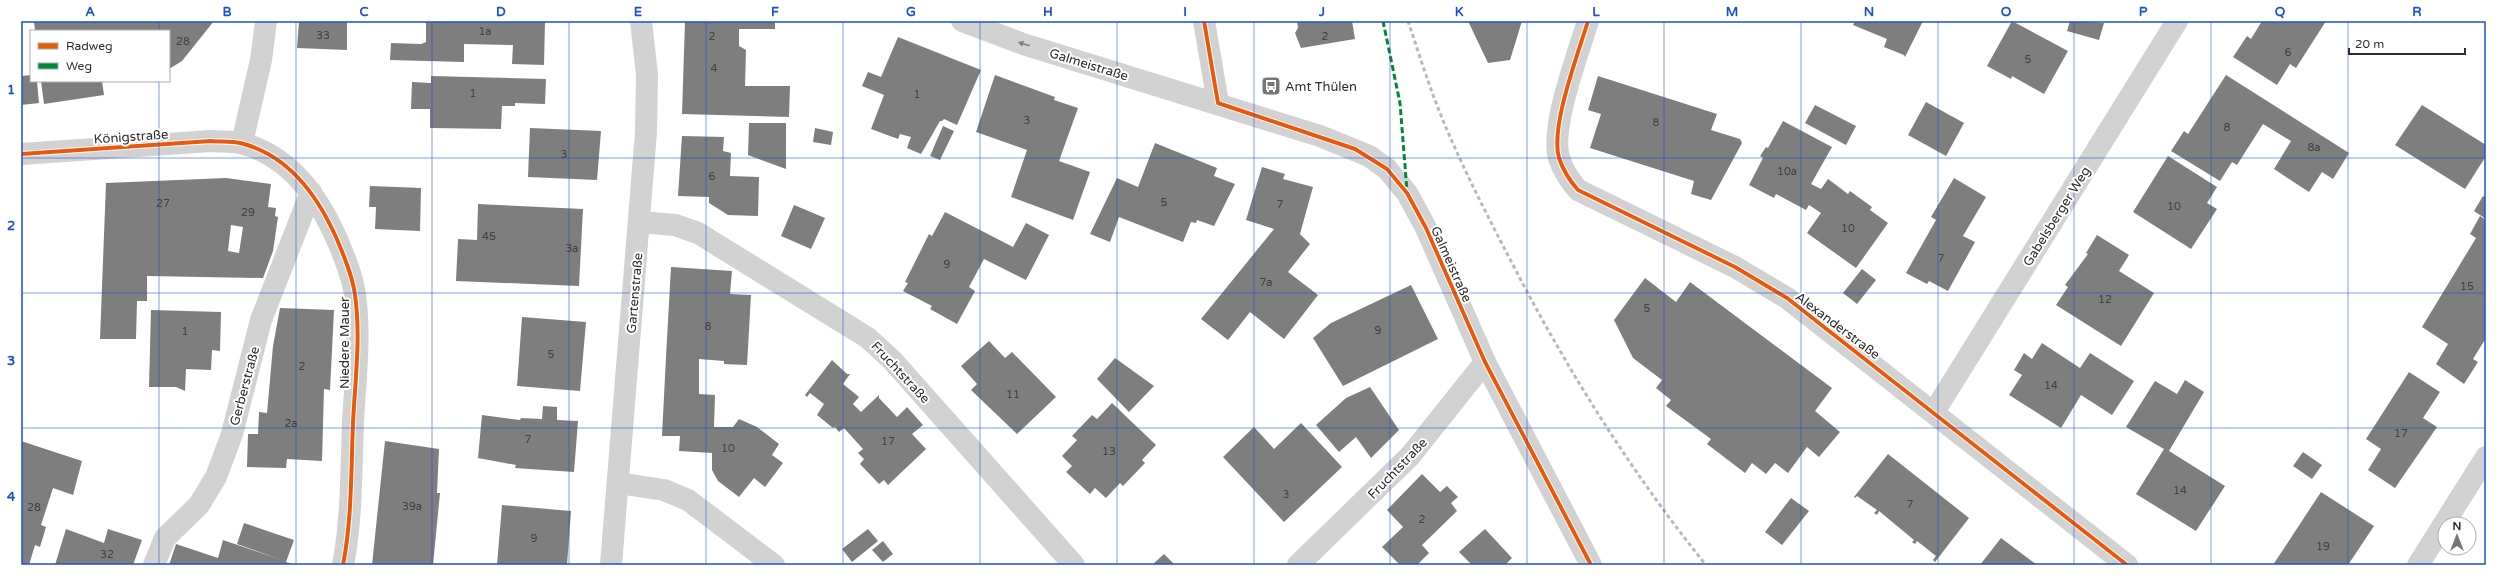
<svg xmlns="http://www.w3.org/2000/svg" width="2507" height="586" font-family="'Varela Round',sans-serif">
	<style>
		.building { fill: #7e7e7e; fill-rule: evenodd }
		.lines { fill: none; stroke-linecap: round; stroke-linejoin: round }
		.minor { stroke: #d2d2d2; stroke-width: 22 }
		.rail { stroke: #b9b9b9; stroke-width: 3; stroke-dasharray: 4 3; stroke-linecap: butt }
		.quiet { stroke: #00873e; stroke-width: 3; stroke-dasharray: 6 3; stroke-linecap: butt }
		.cycleway-casing { stroke: #fff; stroke-width: 6 }
		.cycleway { stroke: #e8590c; stroke-width: 4 }
		.oneway { fill: #808080 }
		.grid { fill: none; stroke: #1d4ed8; stroke-width: 1; stroke-opacity: 0.55 }
		.labels { text-anchor: middle; stroke-width: 4; stroke-linejoin: round; paint-order: stroke }
		.number-label { font-size: 11px; fill: #414141 }
		.street-label { font-size: 13px; fill: #2d2d2d; stroke: #fff }
		.poi-label { font-size: 13px; fill: #2d2d2d; stroke: #fff; text-anchor: start }
		.neatline { fill: none; stroke: #1d4ed8; stroke-width: 1.5 }
		.grid-label { font-size: 13px; text-anchor: middle; font-weight: bold; fill: #1d4ed8 }
	</style>
	<rect width="100%" height="100%" fill="#fff"/>
	<!-- building -->
	<g class="building">
		<polygon points="34,21 214,21 182,61 169,69 169,31 35,31"/>
		<polygon points="299,21 347,21 347,50 297,48"/>
		<polygon points="426,21 545,21 544,65 512,64 513,45 464,44 464,62 390,60 391,43 421,44 426,42"/>
		<polygon points="685,21 775,21 775,29 739,29 739,46 746,50 745,86 790,86 789,117 682,114"/>
		<polygon points="1297,21 1352,21 1355,39 1301,48 1295,33 1298,28"/>
		<polygon points="1468,21 1522,21 1510,60 1488,63"/>
		<polygon points="1855,21 1923,21 1905,57 1904,55 1884,47 1887,39 1853,25"/>
		<polygon points="2012,21 2068,51 2044,94 2012,76 2011,79 1987,66"/>
		<polygon points="2070,21 2104,23 2099,40 2067,31"/>
		<polygon points="2262,21 2326,21 2296,68 2290,64 2277,85 2233,57 2247,36 2251,39"/>
		<polygon points="898,37 981,70 957,125 944,119 942,121 940,121 921,154 907,148 911,137 900,134 898,139 871,129 884,95 862,86 868,72 881,77"/>
		<polygon points="31,75 31,81 37,81 39,103 21,105 21,76"/>
		<polygon points="995,75 1055,97 1054,100 1078,108 1059,161 1090,172 1073,220 1011,197 1027,150 976,132"/>
		<polygon points="2226,75 2349,153 2333,179 2322,172 2309,192 2274,169 2291,141 2263,124 2237,165 2232,162 2220,181 2171,151 2184,131 2188,134"/>
		<polygon points="431,76 546,79 545,104 515,103 515,106 502,106 501,129 430,128 430,109 411,109 412,82 431,83"/>
		<polygon points="1598,76 1717,114 1711,130 1740,139 1742,143 1711,200 1691,194 1694,181 1590,148 1601,114 1588,110"/>
		<polygon points="41,81 102,81 104,95 44,104"/>
		<polygon points="1926,102 1964,123 1946,156 1908,135"/>
		<polygon points="1815,105 1856,126 1846,145 1805,123"/>
		<polygon points="2422,105 2486,145 2486,156 2465,189 2395,145"/>
		<polygon points="1783,121 1832,147 1811,184 1821,189 1828,179 1848,194 1850,191 1872,207 1870,210 1888,223 1856,268 1807,233 1821,213 1809,205 1806,210 1776,194 1774,198 1749,185 1763,158 1760,156 1766,147 1768,148"/>
		<polygon points="749,123 786,123 786,169 748,155"/>
		<polygon points="943,126 954,131 940,160 930,156"/>
		<polygon points="530,128 601,131 597,180 528,177"/>
		<polygon points="815,128 833,132 831,145 813,142"/>
		<polygon points="682,136 724,137 723,151 731,153 730,176 759,177 758,216 728,215 709,203 709,197 678,196"/>
		<polygon points="1155,143 1217,168 1214,176 1235,184 1214,226 1197,220 1196,223 1191,222 1183,242 1119,217 1110,242 1090,234 1117,178 1138,187"/>
		<polygon points="2168,156 2217,187 2207,203 2217,209 2191,249 2133,212"/>
		<polygon points="1262,167 1285,174 1283,179 1313,187 1300,234 1310,244 1288,272 1318,295 1284,339 1250,312 1228,340 1201,319 1274,229 1246,220"/>
		<path d="M226 178 271 184 268 207 276 208 275 216 278 217 273 251 263 278 147 276V301H137L136 339H100L106 183ZM231 225 243 227 239 253 228 251Z"/>
		<polygon points="1954,178 1986,197 1963,236 1975,242 1948,291 1929,281 1927,284 1906,273 1936,220 1931,217"/>
		<polygon points="370,186 421,188 420,231 375,229 376,207 369,207"/>
		<polygon points="2483,196 2486,198 2486,219 2474,211"/>
		<polygon points="478,204 583,209 579,286 456,281 458,239 477,240"/>
		<polygon points="794,205 825,218 811,249 781,236"/>
		<polygon points="945,212 1013,247 1026,223 1049,235 1026,280 984,259 969,287 975,291 957,324 930,309 932,306 903,291 908,283 905,282 929,234 932,236"/>
		<polygon points="2480,216 2486,220 2486,338 2473,359 2478,362 2464,384 2436,364 2448,344 2422,327 2476,238 2470,234"/>
		<polygon points="2097,235 2129,255 2119,271 2154,293 2121,346 2056,305 2068,287 2065,285 2088,254 2086,253"/>
		<polygon points="671,267 732,271 730,294 751,295 747,365 724,364 724,361 699,359 699,394 715,395 714,427 733,427 739,419 757,427 779,444 772,455 783,463 765,487 754,478 739,497 718,481 712,470 712,453 679,451 680,436 662,436 666,357 672,357 666,357"/>
		<polygon points="1862,269 1876,280 1857,304 1843,293"/>
		<polygon points="1645,278 1676,302 1690,282 1832,388 1815,411 1840,432 1819,457 1807,447 1788,473 1775,463 1766,474 1752,463 1745,473 1707,444 1711,439 1666,406 1671,400 1656,388 1662,380 1633,358 1614,320"/>
		<polygon points="1411,285 1438,339 1343,386 1313,338 1331,323"/>
		<polygon points="280,308 334,310 330,390 324,389 322,461 287,459 286,468 247,467 248,434 258,434 259,412 267,413 273,346"/>
		<polygon points="151,310 221,312 220,351 212,350 211,370 186,369 185,391 176,387 149,387"/>
		<polygon points="522,317 586,322 580,391 517,386"/>
		<polygon points="989,341 1005,358 1012,352 1056,397 1017,434 971,390 977,384 961,366"/>
		<polygon points="2042,343 2080,368 2090,353 2134,381 2112,415 2081,395 2061,428 2009,395 2022,375 2014,370 2024,353 2032,359"/>
		<polygon points="1115,358 1154,386 1129,412 1097,379"/>
		<polygon points="832,360 847,374 850,374 843,384 859,397 853,404 861,412 879,395 879,398 897,417 907,407 923,425 912,434 926,449 888,485 884,480 879,484 860,464 864,459 858,453 863,449 844,428 839,432 835,427 833,428 817,415 824,404 810,393 807,397 805,395"/>
		<polygon points="2409,372 2440,392 2423,418 2437,427 2395,488 2368,470 2381,449 2366,439"/>
		<polygon points="2185,380 2204,392 2169,451 2225,486 2196,531 2136,494 2164,449 2126,427 2155,381 2177,394"/>
		<polygon points="1370,387 1399,430 1371,458 1356,437 1339,452 1316,425 1346,398"/>
		<polygon points="1112,403 1156,445 1142,460 1145,463 1123,486 1120,483 1106,498 1095,488 1090,494 1066,472 1072,466 1062,456 1077,440 1072,436 1092,415 1097,419"/>
		<polygon points="543,406 557,407 557,420 578,421 574,472 515,468 516,465 478,458 482,415 520,420 521,418 542,419"/>
		<polygon points="1301,423 1342,467 1284,522 1223,457 1254,427 1274,449"/>
		<polygon points="21,441 82,461 73,495 53,488 41,525 46,527 40,547 35,545 29,565 21,565"/>
		<polygon points="385,441 439,449 437,493 440,493 433,565 372,565"/>
		<polygon points="2303,452 2322,465 2312,479 2293,466"/>
		<polygon points="1888,454 1969,518 1935,562 1933,560 1936,556 1917,541 1915,544 1912,542 1914,540 1879,511 1877,515 1874,513 1877,510 1857,496 1855,498 1854,497"/>
		<polygon points="1422,474 1440,492 1447,486 1458,497 1451,503 1457,511 1422,545 1429,553 1417,565 1400,565 1382,547 1403,527 1387,510"/>
		<polygon points="2321,492 2374,526 2348,565 2273,565"/>
		<polygon points="1791,498 1809,511 1782,545 1765,532"/>
		<polygon points="502,505 571,511 567,565 497,565"/>
		<polygon points="244,523 294,540 286,562 296,565 169,565 176,544 218,558 223,540 282,560 237,544"/>
		<polygon points="66,529 104,543 108,529 142,540 133,565 55,565"/>
		<polygon points="868,529 878,541 852,562 842,549"/>
		<polygon points="1485,529 1512,558 1505,565 1472,565 1459,552"/>
		<polygon points="2001,538 2037,565 1980,565"/>
		<polygon points="883,541 893,554 883,562 872,550"/>
		<polygon points="1164,554 1175,565 1152,565"/>
	</g>
	<g class="lines">
		<!-- minor -->
		<g class="minor">
			<polyline points="962,21 1023,44 1320,136 1369,156 1387,169 1407,193 1426,228 1485,362 1591,565"/>
			<polyline points="1204,21 1218,103"/>
			<path d="M1588 21C1578 54 1550 127 1559 158 1563 170 1570 181 1578 190L1735 267 1787 298 2127 565"/>
			<polyline points="242,143 261,60 266,21"/>
			<path d="M21 154 211 141C221 142 234 141 244 144 294 158 323 204 341 249 347 264 353 279 355 295 361 337 355 381 353 423 351 470 352 519 343 565"/>
			<polyline points="640,222 675,225 698,233 868,338 892,360 1074,565"/>
			<polyline points="1934,412 2177,21"/>
			<polyline points="618,483 664,490 688,500 774,565"/>
			<polyline points="154,565 165,538 199,505 216,477 232,434 261,320 311,192"/>
			<polyline points="611,565 646,132 647,75 641,21"/>
			<polyline points="1298,565 1410,456 1485,362"/>
			<polyline points="2418,565 2486,457"/>
		</g>
		<!-- rail -->
		<path class="rail" d="M1408 21C1418 51 1428 83 1440 113 1461 165 1487 215 1513 265 1568 371 1631 472 1706 565"/>
		<!-- quiet -->
		<polyline class="quiet" points="1383,21 1400,103 1407,191"/>
		<!-- cycleway casing -->
		<g class="cycleway-casing">
			<g id="cycleway">
				<polyline points="1204,21 1218,103 1355,149 1387,169 1407,193 1426,228 1485,362 1591,565"/>
				<path d="M1588 21C1578 54 1550 127 1559 158 1563 170 1570 181 1578 190L1735 267 1787 298 2127 565"/>
				<path d="M21 154 211 141C221 142 234 141 244 144 294 158 323 204 341 249 347 264 353 279 355 295 361 337 355 381 353 423 351 470 352 519 343 565"/>
			</g>
		</g>
		<!-- cycleway -->
		<use href="#cycleway" class="cycleway"/>
	</g>
	<!-- one-way arrows -->
	<defs><path id="oneway-solid" d="M-6-.8H1V-3.2L6.5 0L1 3.2V.8H-6Z"/></defs>
	<use class="oneway" href="#oneway-solid" transform="translate(1024 44) rotate(-162)"/>
	<!-- grid -->
	<path class="grid" d="M159 21V31M296 21V565M432 21V565M569 21V565M706 21V565M843 21V565M980 21V565M1117 21V565M1254 21V565M1390 21V565M1527 21V565M1664 21V565M1801 21V565M1938 21V565M2074 21V565M2211 21V565M2348 21V565M159 81V565M21 158H2486M21 293H2486M21 428H2486"/>
	<!-- icons -->
	<defs>
		<g id="bus-square" transform="scale(1)"><rect x="-9" y="-9" width="18" height="18" rx="4" fill="#767676" stroke="#fff"/><path d="M-5-6H5V4H4V6H2V4H-2V6H-4V4H-5ZM-3.5-4V0h7V-4ZM-3.5 1.2v1.5H-2V1.2ZM2 1.2v1.5H3.5V1.2Z" fill="#fff"/></g>
	</defs>
	<g fill-rule="evenodd">
		<use href="#bus-square" x="1271" y="86"/>
	</g>
	<g class="labels">
		<!-- number labels -->
		<g class="number-label">
			<text x="485" y="35">1a</text>
			<text x="323" y="39">33</text>
			<text x="712" y="40">2</text>
			<text x="1325" y="40">2</text>
			<text x="183" y="45">28</text>
			<text x="2288" y="56">6</text>
			<text x="2028" y="63">5</text>
			<text x="714" y="72">4</text>
			<text x="473" y="97">1</text>
			<text x="917" y="98">1</text>
			<text x="1027" y="124">3</text>
			<text x="1656" y="126">8</text>
			<text x="2227" y="131">8</text>
			<text x="2314" y="151">8a</text>
			<text x="564" y="158">3</text>
			<text x="1787" y="175">10a</text>
			<text x="712" y="180">6</text>
			<text x="1164" y="206">5</text>
			<text x="163" y="207">27</text>
			<text x="1280" y="208">7</text>
			<text x="2174" y="210">10</text>
			<text x="248" y="216">29</text>
			<text x="1848" y="232">10</text>
			<text x="489" y="240">45</text>
			<text x="572" y="252">3a</text>
			<text x="1941" y="262">7</text>
			<text x="947" y="268">9</text>
			<text x="1266" y="286">7a</text>
			<text x="2467" y="290">15</text>
			<text x="2105" y="303">12</text>
			<text x="1647" y="312">5</text>
			<text x="708" y="330">8</text>
			<text x="1378" y="334">9</text>
			<text x="185" y="335">1</text>
			<text x="551" y="358">5</text>
			<text x="302" y="370">2</text>
			<text x="2051" y="389">14</text>
			<text x="1013" y="398">11</text>
			<text x="291" y="427">2a</text>
			<text x="2401" y="437">17</text>
			<text x="528" y="443">7</text>
			<text x="888" y="445">17</text>
			<text x="728" y="452">10</text>
			<text x="1109" y="455">13</text>
			<text x="2180" y="494">14</text>
			<text x="1286" y="498">3</text>
			<text x="1910" y="508">7</text>
			<text x="412" y="510">39a</text>
			<text x="34" y="511">28</text>
			<text x="1422" y="523">2</text>
			<text x="534" y="542">9</text>
			<text x="2323" y="550">19</text>
			<text x="107" y="558">32</text>
		</g>
		<!-- street labels -->
		<g class="street-label">
			<text transform="translate(1089 64) rotate(17)" y="5">Galmeistraße</text>
			<text transform="translate(131 136) rotate(-4)" y="5">Königstraße</text>
			<text transform="translate(2056 216) rotate(-58)" y="5">Gabelsberger Weg</text>
			<text transform="translate(1452 264) rotate(66)" y="5">Galmeistraße</text>
			<text transform="translate(634 293) rotate(-85)" y="5">Gartenstraße</text>
			<text transform="translate(1838 325) rotate(37)" y="5">Alexanderstraße</text>
			<text transform="translate(344 343) rotate(-90)" y="5">Niedere Mauer</text>
			<text transform="translate(901 372) rotate(47)" y="5">Fruchtstraße</text>
			<text transform="translate(244 386) rotate(-75)" y="5">Gerberstraße</text>
			<text transform="translate(1397 468) rotate(-46)" y="5">Fruchtstraße</text>
		</g>
		<!-- poi labels -->
		<g class="poi-label">
			<text x="1285" y="91">Amt Thülen</text>
		</g>
	</g>
	<!-- border -->
	<rect width="2507" height="586" fill="none" stroke="#ffffff" stroke-width="44"/>
	<!-- legend -->
	<rect x="30" y="30" width="140" height="52" fill="#ffffff" stroke="#ababab"/>
	<rect x="38" y="43" width="20" height="6" fill="#e8590c" stroke="#ababab"/>
	<text x="66" y="50" font-size="12" fill="#2d2d2d">Radweg</text>
	<rect x="38" y="63" width="20" height="6" fill="#00873e" stroke="#ababab"/>
	<text x="66" y="70" font-size="12" fill="#2d2d2d">Weg</text>
	<!-- north arrow -->
	<g transform="translate(2457 536)"><circle r="19" fill="#ffffff" stroke="#ababab"/>
	<path d="M0-3L7 15L0 10L-7 15Z" fill="#767676"/>
	<text y="-6" font-size="11" font-weight="bold" text-anchor="middle" fill="#2d2d2d">N</text>
	</g>
	<!-- scale -->
	<path d="M2349 48v6h116v-6" fill="none" stroke="#2d2d2d" stroke-width="2"/>
	<text x="2355" y="48" font-size="12" fill="#2d2d2d" stroke="#ffffff" stroke-width="3" paint-order="stroke">20 m</text>
	<rect x="22" y="22" width="2463" height="542" class="neatline"/>
	<g class="grid-label">
		<text x="90" y="16">A</text>
		<text x="227" y="16">B</text>
		<text x="364" y="16">C</text>
		<text x="501" y="16">D</text>
		<text x="638" y="16">E</text>
		<text x="775" y="16">F</text>
		<text x="911" y="16">G</text>
		<text x="1048" y="16">H</text>
		<text x="1185" y="16">I</text>
		<text x="1322" y="16">J</text>
		<text x="1459" y="16">K</text>
		<text x="1596" y="16">L</text>
		<text x="1732" y="16">M</text>
		<text x="1869" y="16">N</text>
		<text x="2006" y="16">O</text>
		<text x="2143" y="16">P</text>
		<text x="2280" y="16">Q</text>
		<text x="2417" y="16">R</text>
		<text x="11" y="94">1</text>
		<text x="11" y="230">2</text>
		<text x="11" y="365">3</text>
		<text x="11" y="501">4</text>
	</g>
</svg>
